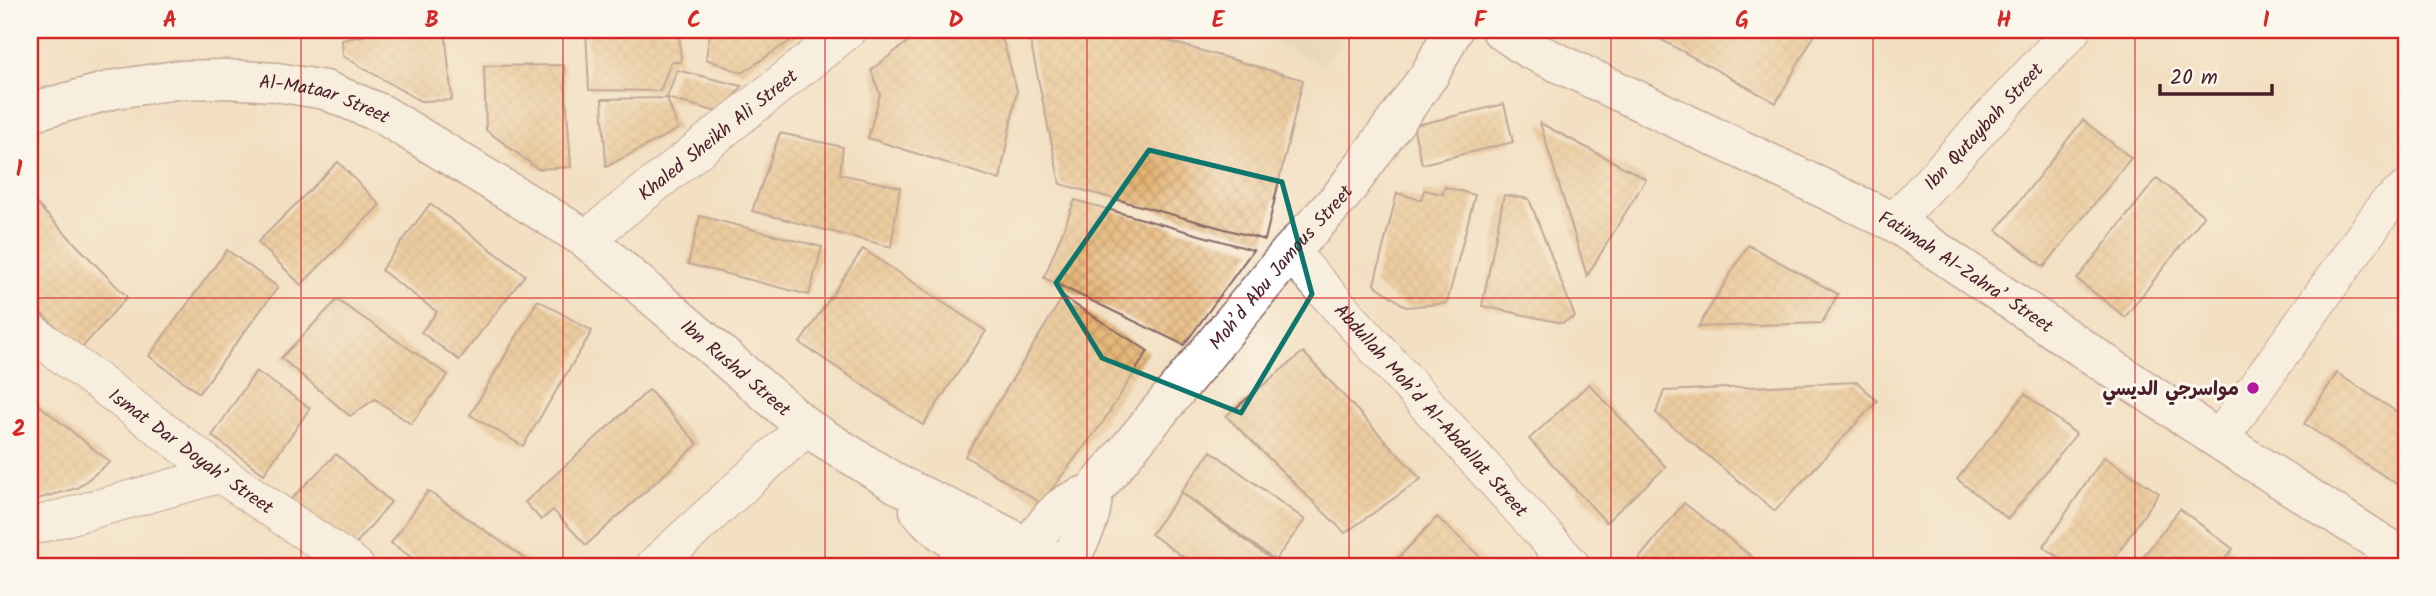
<svg xmlns="http://www.w3.org/2000/svg" width="2436" height="596" font-family="Kalam,'Playpen Sans Arabic',sans-serif">
	<style>
		.built { fill: #e0d3b4 }
		.building { fill: url(#building-cross-hatch) }
		.lines { fill: none; stroke-linecap: round; stroke-linejoin: round }
		.lane-casing { stroke: #856360; stroke-width: 20 }
		.street-casing { stroke: #856360; stroke-width: 39 }
		.secondary-casing { stroke: #856360; stroke-width: 41 }
		.lane { stroke: #fff; stroke-width: 18 }
		.street { stroke: #fff; stroke-width: 37 }
		.secondary { stroke: #fff; stroke-width: 38 }
		.marked { fill: none; stroke: #0f766e; stroke-width: 5; stroke-linejoin: round }
		.grid { fill: none; stroke: #d62828; stroke-width: 2; stroke-opacity: 0.55 }
		.poi-dot { fill: #b5179e; stroke: #fbf7ec; stroke-width: 2.5 }
		.labels { text-anchor: middle; stroke-width: 6; stroke-linejoin: round; paint-order: stroke }
		.street-label { font-size: 19px; fill: #4a1f2b; stroke: #fbf7ec }
		.poi-label { font-size: 19px; font-weight: bold; fill: #4a1f2b; stroke: #fbf7ec; text-anchor: end }
		.neatline { fill: none; stroke: #d62828; stroke-width: 2.5 }
		.grid-label { font-size: 23px; text-anchor: middle; font-weight: bold; fill: #d62828 }
	</style>
	<defs>
		<pattern id="building-cross-hatch" width="8" height="8" patternUnits="userSpaceOnUse" patternTransform="scale(1.75)"><rect width="8" height="8" fill="#e5b371"/><path d="M0 0l8 8M0 8l8-8" fill="none" stroke="#bc915d"/></pattern>
	</defs>
	<rect width="100%" height="100%" fill="#fbf7ec"/>
	<filter id="ink" filterUnits="userSpaceOnUse"><feTurbulence type="fractalNoise" baseFrequency=".0143" numOctaves="2"/><feDisplacementMap in="SourceGraphic" scale="14" xChannelSelector="R" yChannelSelector="G"/><feConvolveMatrix kernelMatrix="1 2 1 2 8 2 1 2 1" color-interpolation-filters="sRGB"/></filter>
	<filter id="wash" filterUnits="userSpaceOnUse"><feTurbulence type="fractalNoise" baseFrequency=".00686" numOctaves="4" result="noise"/><feDisplacementMap in="SourceGraphic" scale="28" xChannelSelector="R" yChannelSelector="G"/><feGaussianBlur stdDeviation="1.57" result="paint"/><feColorMatrix in="noise" values="0 0 0 0 0 0 0 0 0 0 0 0 0 0 0 0 0 1.4 0 .05"/><feComposite in="paint" operator="in"/></filter>
	<g filter="url(#wash)">
		<rect width="100%" height="100%" fill="#f3e0c3"/>
		<!-- built -->
		<polygon class="built" points="1244,30 1348,30 1324,66"/>
		<g id="blocks">
			<!-- building -->
			<g class="building">
				<polygon points="298,30 324,30 324,31 298,35"/>
				<polygon points="391,30 445,30 452,100 420,101 343,56 342,40"/>
				<polygon points="586,30 679,30 681,62 671,62 660,91 589,90"/>
				<polygon points="710,30 806,30 742,73 706,59"/>
				<polygon points="923,30 1000,30 1017,90 1000,180 868,138 880,94 871,70"/>
				<polygon points="1028,30 1142,30 1161,39 1303,80 1265,240 1060,184"/>
				<polygon points="1651,30 1817,30 1776,103 1649,33"/>
				<polygon points="564,65 571,167 538,169 486,130 484,66"/>
				<polygon points="677,70 742,86 721,113 667,98"/>
				<polygon points="667,98 678,129 606,167 602,99"/>
				<polygon points="1504,104 1513,142 1422,164 1413,126"/>
				<polygon points="2083,120 2131,158 2044,267 1997,230"/>
				<polygon points="1540,123 1646,179 1587,276"/>
				<polygon points="780,133 843,147 840,174 900,187 891,247 752,211"/>
				<polygon points="338,162 380,205 301,285 258,242"/>
				<polygon points="2157,178 2204,216 2125,317 2077,279"/>
				<polygon points="1445,187 1475,195 1447,303 1406,307 1374,284 1397,193 1421,200 1424,190 1443,194"/>
				<polygon points="1504,195 1529,199 1575,317 1562,323 1482,306"/>
				<polygon points="30,197 127,297 80,350 30,303"/>
				<polygon points="1075,200 1253,250 1184,345 1044,278"/>
				<polygon points="430,204 525,275 459,360 421,332 437,312 381,270"/>
				<polygon points="700,216 822,247 809,295 688,264"/>
				<polygon points="1748,245 1838,294 1822,323 1698,327"/>
				<polygon points="863,249 986,331 923,425 800,343"/>
				<polygon points="227,250 278,287 199,393 149,356"/>
				<polygon points="1063,297 1148,351 1103,422 1041,503 965,456"/>
				<polygon points="337,300 448,375 411,424 375,399 350,416 281,358"/>
				<polygon points="538,300 592,331 523,446 470,415"/>
				<polygon points="1303,352 1421,479 1345,533 1226,416"/>
				<polygon points="256,371 310,408 264,474 212,436"/>
				<polygon points="2337,373 2406,418 2406,490 2304,424"/>
				<polygon points="1857,382 1877,401 1775,511 1656,413 1664,391"/>
				<polygon points="1589,384 1666,467 1606,522 1529,439"/>
				<polygon points="649,390 698,444 586,545 553,510 541,520 525,502"/>
				<polygon points="2025,394 2076,434 2008,519 1957,479"/>
				<polygon points="39,405 110,462 77,488 30,501 30,417"/>
				<polygon points="1211,451 1305,520 1275,560 1181,492"/>
				<polygon points="336,454 391,502 350,551 284,506"/>
				<polygon points="2104,457 2159,493 2109,566 2072,566 2043,547"/>
				<polygon points="428,491 536,566 424,566 391,543"/>
				<polygon points="1181,493 1275,562 1271,566 1196,566 1151,534"/>
				<polygon points="1684,503 1756,560 1752,566 1633,566"/>
				<polygon points="2180,509 2233,549 2219,566 2136,566"/>
				<polygon points="1437,517 1490,566 1391,566"/>
			</g>
		</g>
	</g>
	<g filter="url(#ink)">
		<use href="#blocks" fill-opacity="0" stroke="#856360" stroke-width="2"/>
		<g class="lines">
			<!-- lane casing -->
			<g class="lane-casing">
				<polyline id="lane" points="243,566 260,566"/>
			</g>
			<!-- street casing -->
			<g class="street-casing">
				<g id="street">
					<path id="s1" d="M1894 222 2072 30"/>
					<path id="s2" d="M586 239 848 30"/>
					<path id="s3" d="M1290 252 1572 566"/>
					<path id="s4" d="M30 331 221 474 355 566"/>
					<polyline points="2219,440 2385,207 2406,190"/>
					<polyline points="30,527 221,474"/>
					<polyline points="654,566 806,427"/>
				</g>
			</g>
			<!-- secondary casing -->
			<g class="secondary-casing">
				<g id="secondary">
					<path id="s5" d="M1501 30 1527 48 1894 222 2219 440 2406 559"/>
					<path id="s6" d="M30 112 116 89 176 80 225 79 276 82 325 90 382 114 586 239 806 427 897 484 987 526 1064 566"/>
					<path d="M919 510C938 534 970 551 997 566"/>
					<path id="s7" d="M1017 566C1028 548 1045 521 1062 507 1071 500 1083 496 1093 492L1290 252 1342 195 1430 74 1453 30"/>
					<path d="M1066 566C1079 542 1093 520 1093 492"/>
				</g>
			</g>
			<!-- lane -->
			<use href="#lane" class="lane"/>
			<!-- street -->
			<use href="#street" class="street"/>
			<!-- secondary -->
			<use href="#secondary" class="secondary"/>
		</g>
	</g>
	<!-- marked area -->
	<path d="M0 0H2436V596H0ZM1149 150 1282 182 1312 294 1241 413 1102 358 1056 283Z" fill="#f3e0c3" fill-opacity=".55" fill-rule="evenodd"/>
	<path class="marked" d="M1149 150 1282 182 1312 294 1241 413 1102 358 1056 283Z"/>
	<!-- grid -->
	<path class="grid" d="M301 30V566M563 30V566M825 30V566M1087 30V566M1349 30V566M1611 30V566M1873 30V566M2135 30V566M30 298H2406"/>
	<!-- markers -->
	<circle class="poi-dot" cx="2253" cy="388" r="7"/>
	<g class="labels">
		<!-- street labels -->
		<g class="street-label">
			<text dy="7" stroke="none"><textPath href="#s6" startOffset="301">Al-Mataar Street</textPath></text>
			<text dy="7" stroke="none"><textPath href="#s1" startOffset="131">Ibn Qutaybah Street</textPath></text>
			<text dy="7" stroke="none"><textPath href="#s2" startOffset="168">Khaled Sheikh Ali Street</textPath></text>
			<text dy="7" stroke="none"><textPath href="#s7" startOffset="402">Moh’d Abu Jamous Street</textPath></text>
			<text dy="7" stroke="none"><textPath href="#s5" startOffset="525">Fatimah Al-Zahra’ Street</textPath></text>
			<text dy="7" stroke="none"><textPath href="#s6" startOffset="798">Ibn Rushd Street</textPath></text>
			<text dy="7" stroke="none"><textPath href="#s3" startOffset="212">Abdullah Moh’d Al-Abdallat Street</textPath></text>
			<text dy="7" stroke="none"><textPath href="#s4" startOffset="201">Ismat Dar Doyah’ Street</textPath></text>
		</g>
		<!-- poi labels -->
		<g class="poi-label">
			<text x="2239" y="395">مواسرجي الديسي</text>
		</g>
	</g>
	<!-- margin -->
	<rect width="2436" height="596" fill="none" stroke="#fbf7ec" stroke-width="77"/>
	<!-- scale -->
	<path d="M2160 84v10h112v-10" fill="none" stroke="#4a1f2b" stroke-width="3.5"/>
	<text x="2170" y="84" font-size="21" fill="#4a1f2b" stroke="#fbf7ec" stroke-width="5" paint-order="stroke">20 m</text>
	<rect x="38" y="38" width="2360" height="520" class="neatline"/>
	<g class="grid-label">
		<text x="170" y="27">A</text>
		<text x="432" y="27">B</text>
		<text x="694" y="27">C</text>
		<text x="956" y="27">D</text>
		<text x="1218" y="27">E</text>
		<text x="1480" y="27">F</text>
		<text x="1742" y="27">G</text>
		<text x="2004" y="27">H</text>
		<text x="2266" y="27">I</text>
		<text x="19" y="176">1</text>
		<text x="19" y="436">2</text>
	</g>
</svg>
